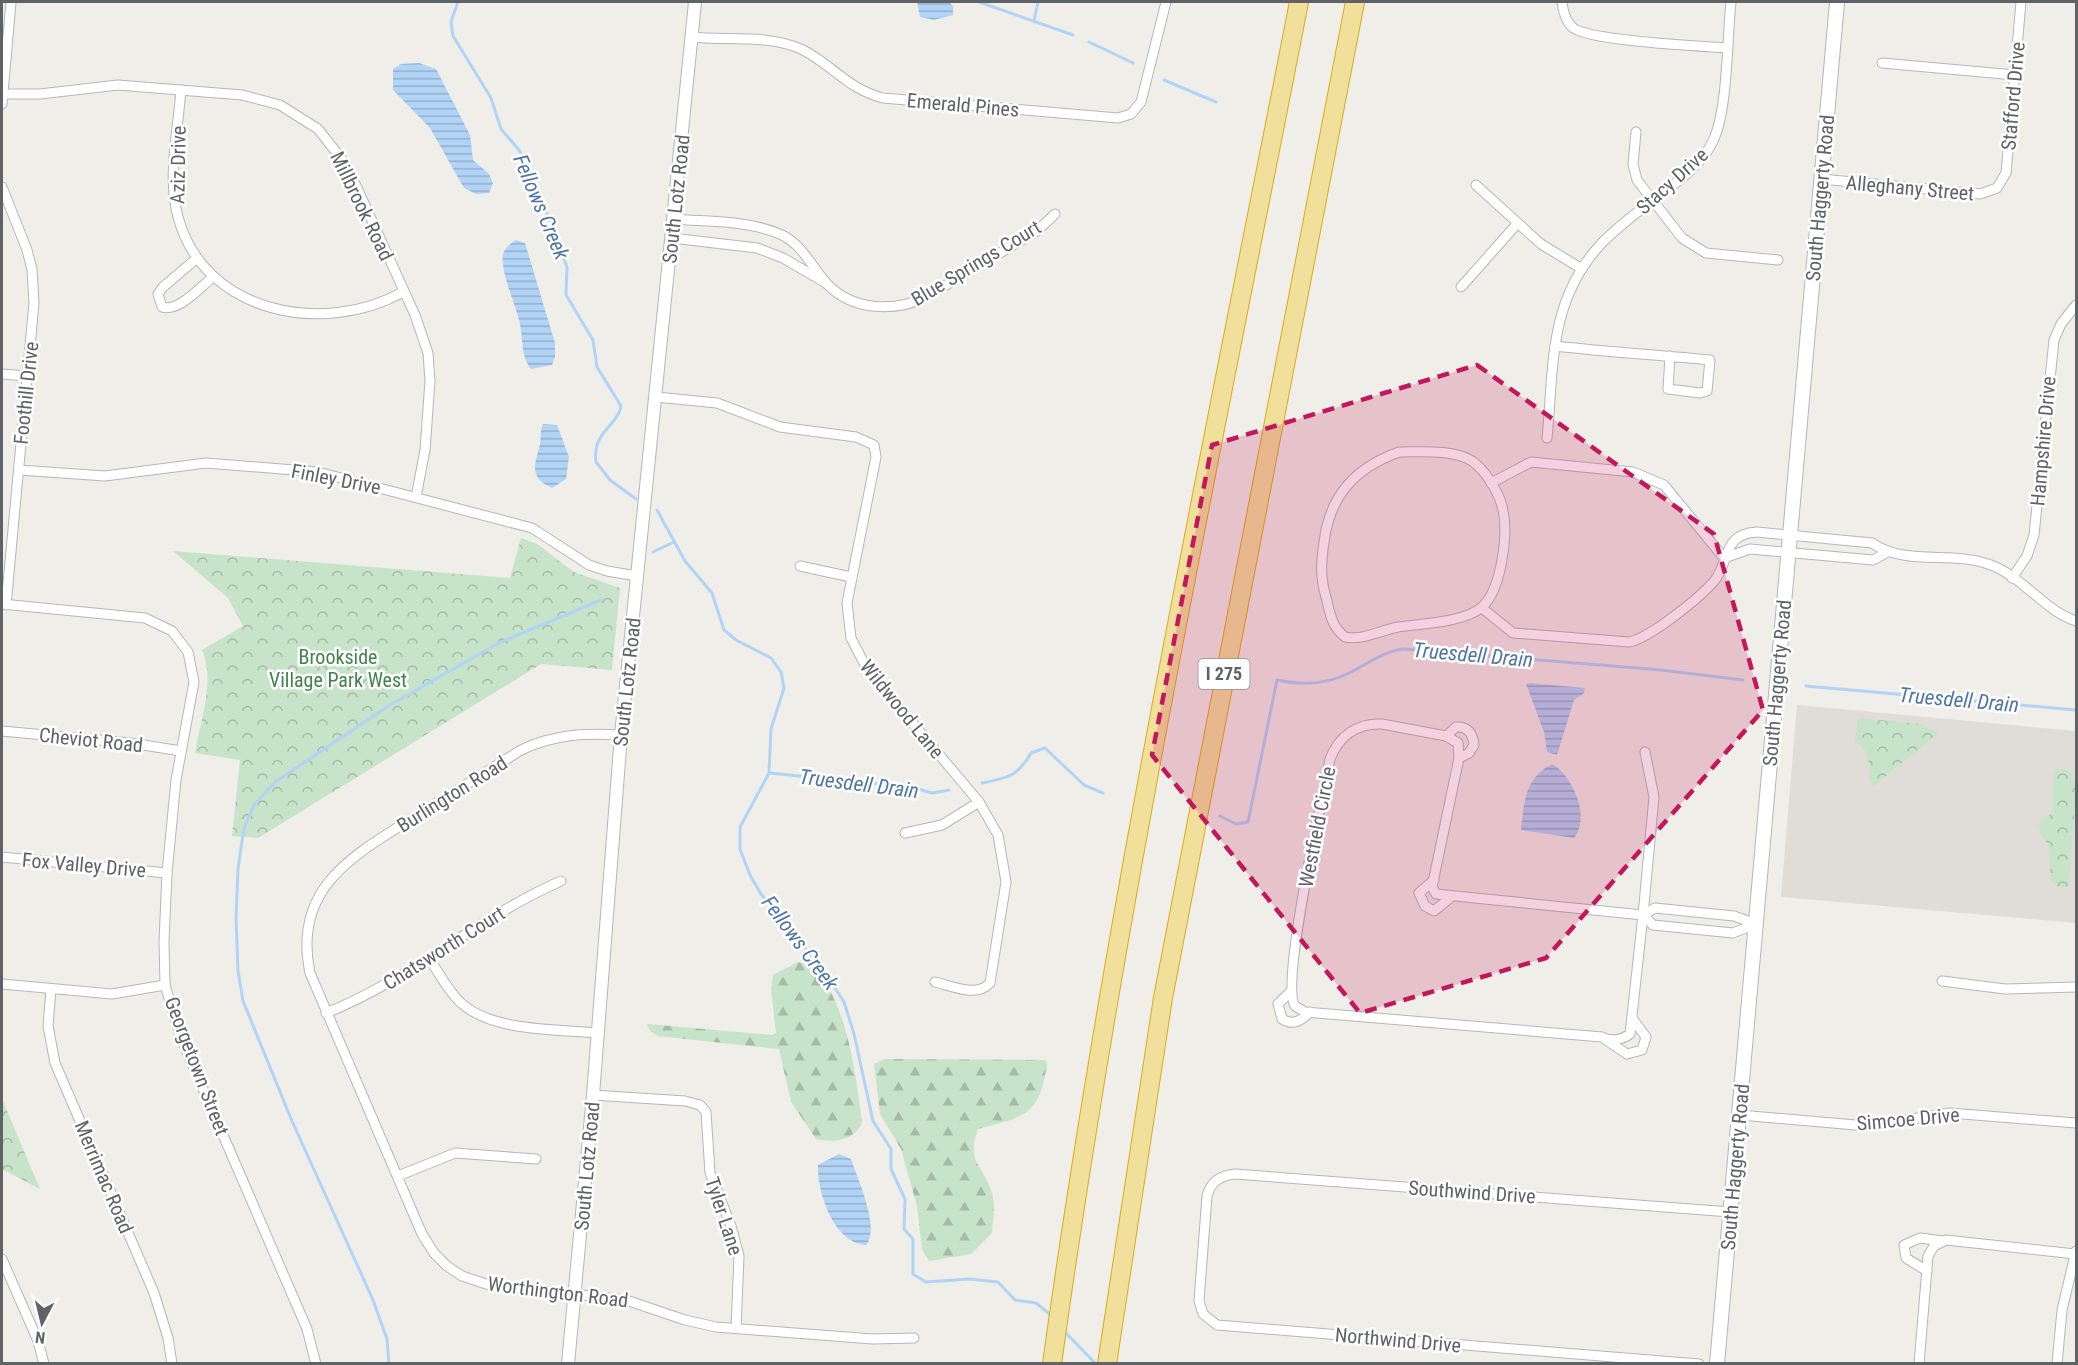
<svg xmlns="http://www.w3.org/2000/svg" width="2078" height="1365" font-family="'Roboto Condensed',sans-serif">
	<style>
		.education { fill: #dfddd6 }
		.forest { fill: url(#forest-firs) }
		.park { fill: url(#park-crowns) }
		.water { fill: url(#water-rules) }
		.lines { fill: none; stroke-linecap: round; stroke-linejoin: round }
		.stream { stroke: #b1d4f6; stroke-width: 3 }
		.minor-casing { stroke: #b4b7ba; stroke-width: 11 }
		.tertiary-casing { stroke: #b4b7ba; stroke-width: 14 }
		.secondary-casing { stroke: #b4b6ba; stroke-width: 16 }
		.motorway-casing { stroke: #dcaa1a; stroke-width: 20 }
		.minor { stroke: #fff; stroke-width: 9 }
		.tertiary { stroke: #fff; stroke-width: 12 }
		.secondary { stroke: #fff; stroke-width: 14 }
		.motorway { stroke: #f1e09c; stroke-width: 18 }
		.marked { fill: #c2185b; fill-opacity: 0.2; stroke: #c2185b; stroke-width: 4.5; stroke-dasharray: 12 8; stroke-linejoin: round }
		.labels { text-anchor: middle; stroke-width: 5; stroke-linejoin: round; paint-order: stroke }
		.shield { fill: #fff; stroke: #8f9194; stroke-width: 1.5 }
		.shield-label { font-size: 18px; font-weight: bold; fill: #5f6266 }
		.street-label { font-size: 20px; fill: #5f6266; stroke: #fff }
		.park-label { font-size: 20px; fill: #408347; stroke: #fff }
		.water-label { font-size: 21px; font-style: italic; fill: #4e75a6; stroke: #fff }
	</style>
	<defs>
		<pattern id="forest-firs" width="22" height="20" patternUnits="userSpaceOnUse" patternTransform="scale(1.5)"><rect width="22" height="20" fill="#c7e3c9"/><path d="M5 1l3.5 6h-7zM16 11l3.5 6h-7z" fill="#a5bba7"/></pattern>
		<pattern id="park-crowns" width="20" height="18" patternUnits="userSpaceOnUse" patternTransform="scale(1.5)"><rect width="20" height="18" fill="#c7e3c9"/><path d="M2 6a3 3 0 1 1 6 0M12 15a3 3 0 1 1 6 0" fill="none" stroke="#a5bba7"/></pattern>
		<pattern id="water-rules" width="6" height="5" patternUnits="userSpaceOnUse" patternTransform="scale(1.5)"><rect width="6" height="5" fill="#b1d4f6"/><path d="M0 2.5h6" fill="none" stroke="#93afcb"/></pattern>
	</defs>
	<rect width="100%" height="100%" fill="#efeee8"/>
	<!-- education -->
	<polygon class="education" points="1797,705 2076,731 2076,923 1781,897"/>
	<!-- forest -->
	<g class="forest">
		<path d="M798 962C845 972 857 1082 862 1123 854 1141 833 1143 816 1139L791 1102 779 1049 658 1036 650 1031 647 1024 772 1035 776 1033 771 989 773 975Z"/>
		<path d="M885 1059 1045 1060 1047 1064C1039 1118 1024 1116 978 1129 966 1161 982 1164 991 1190 996 1203 993 1219 992 1233L971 1254 929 1261 922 1249 917 1206 901 1149 880 1114 874 1064Z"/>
	</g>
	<!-- park -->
	<g class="park">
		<path d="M521 538 537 544 574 572 620 588 612 670 541 664 258 838 232 836 240 760 195 753C200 721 216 681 202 650L243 626 228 598 173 551 510 578Z"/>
		<path d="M1858 718 1921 724 1938 733 1874 786 1869 781C1870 763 1871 752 1855 741Z"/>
		<polygon points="2061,769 2073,774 2076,791 2069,886 2060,888 2051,881 2049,846 2036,826 2053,812 2054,770"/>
		<polygon points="2,1099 40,1189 2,1169"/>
	</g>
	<!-- water -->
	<g class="water">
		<polygon points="917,2 949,2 953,6 953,15 934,20 920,17"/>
		<polygon points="419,63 436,69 470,135 473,160 489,174 493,183 489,193 476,194 464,188 430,128 393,90 393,69 401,64"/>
		<path d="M516 240 525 243 555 343V357L552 365 531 369C521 357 523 339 520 324 516 305 500 272 503 254 505 248 510 244 516 240Z"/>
		<path d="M543 424 557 425 569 457 566 479 552 488C530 478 534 467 539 448 542 439 539 433 543 424Z"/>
		<polygon points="1530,683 1585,688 1584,693 1574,700 1557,755 1547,752 1544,732 1526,684"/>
		<path d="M1552 764C1573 776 1591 817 1574 838L1521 830C1524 802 1525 778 1552 764Z"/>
		<path d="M839 1154 851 1159C857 1177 881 1230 866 1245 834 1243 817 1193 818 1165Z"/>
	</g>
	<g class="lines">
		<!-- stream -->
		<g class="stream">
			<path d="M458 2 451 22 453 36 491 98 501 129 519 150 532 174 567 267 566 295 593 340 597 367 621 406C618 426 592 431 596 462L610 480 636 499"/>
			<polyline points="979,2 1073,35"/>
			<polyline points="1034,21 1038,2"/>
			<polyline points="1089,42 1133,63"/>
			<polyline points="1164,80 1216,102"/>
			<polyline points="657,510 685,561 712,593 724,630 736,640 771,658 781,672 784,688 771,729 769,773 740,827 740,849 750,875 761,894 826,974 844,1002 854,1034 873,1121 891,1149 891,1169 905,1199 904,1229 913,1239 913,1274 926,1282 969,1279 998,1282 1015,1300 1036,1303 1052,1316"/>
			<polyline points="653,552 674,542"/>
			<polyline points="1806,686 2076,710"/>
			<polyline points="769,773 912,787 932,793 949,790"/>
			<path d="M982 783C1008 778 1018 776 1031 753L1045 748 1084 785 1103 793"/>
			<path d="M1220 816 1236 824 1248 822 1277 680C1301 685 1325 685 1347 674 1366 665 1383 651 1404 649L1661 670 1743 680"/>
			<polyline points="1064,1331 1096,1364"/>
			<polyline points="389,1364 387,1339 373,1300 292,1121 243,1001 238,971 236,918 238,869 244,828 254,805 275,782 390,705 499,643 601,600"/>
		</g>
		<!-- minor casing -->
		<g class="minor-casing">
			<g id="minor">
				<path d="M1562 2C1563 11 1565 20 1572 27 1587 41 1700 46 1727 48"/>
				<path d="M691 37C726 41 767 34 801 49 832 64 847 89 883 98L1118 118 1131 114 1141 102 1166 2"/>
				<polyline points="1882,63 2015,75"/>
				<path d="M181 90C178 130 167 178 178 217 204 314 324 336 403 292"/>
				<polyline points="2,94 40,94 118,85 242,95 280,105 318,129 347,166 415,315 428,353 430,381 425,450 416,497"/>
				<polyline points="2,104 11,2"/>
				<polyline points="1636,132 1633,164 1637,180 1682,238 1706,253 1778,260"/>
				<polyline points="1821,179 1980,194 1997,188 2006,173 2021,2"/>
				<polyline points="1476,185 1541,244 1582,269"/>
				<polyline points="2,187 27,250 32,269 34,303 6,605"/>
				<path d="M674 219C709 222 749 220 782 235 804 246 812 268 828 285 854 311 895 312 926 297L1037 231 1055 214"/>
				<polyline points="672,238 757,248 783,258 826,283"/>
				<path d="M196 259 163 287 158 294 162 307C179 312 199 288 212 278"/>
				<polyline points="1461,287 1517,224"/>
				<path d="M1555 346C1607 352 1659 355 1710 360L1707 391 1700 393 1668 389 1670 356"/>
				<polyline points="2,374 27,376"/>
				<path d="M656 397 717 403 780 427 856 437 874 445 876 457 847 603 851 638 867 669 979 802 998 835 1006 882 990 983C976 998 952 986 935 982"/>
				<path d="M1547 438C1554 367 1548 302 1600 245 1613 231 1629 219 1645 206 1668 188 1700 169 1713 141 1728 110 1727 38 1731 2"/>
				<path d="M1399 452C1420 452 1453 449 1472 461 1485 470 1498 491 1502 506 1509 531 1502 589 1482 607 1466 622 1420 624 1398 627 1382 630 1361 641 1345 637 1331 626 1330 613 1326 597 1320 577 1321 563 1324 542 1330 495 1355 468 1399 452Z"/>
				<polyline points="19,470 105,476 206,463 318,472 532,528 589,565 607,571 637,576"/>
				<polyline points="1491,483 1531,462 1633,472 1664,485 1724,558"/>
				<polyline points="1724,558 1750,549 1873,560 1886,553"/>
				<polyline points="800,566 851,577"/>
				<polyline points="2012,578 2027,556 2034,535 2054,340 2061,324 2076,305"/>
				<polyline points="2,604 145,618 172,631 188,652 194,682 176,780 167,873 164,941 165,985 181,1038 307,1329 316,1364"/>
				<path d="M1482 608 1513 633 1629 642C1650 638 1701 597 1715 580 1730 561 1722 534 1757 532L1872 543C1905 566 1951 551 1988 564 2022 575 2043 610 2076 621"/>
				<path d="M1382 724 1446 736 1458 743 1459 758 1432 887 1436 894 1643 915 1630 1034C1622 1040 1610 1042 1602 1037L1305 1012 1295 1006C1280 984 1323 796 1330 759 1339 736 1357 723 1382 724Z"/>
				<polyline points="2,731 131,743 181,751"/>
				<path d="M621 735C586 733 554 734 521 750 486 772 451 794 416 816 354 855 292 887 310 973L422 1234 434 1253 447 1266 462 1276 486 1284 626 1300 685 1320 716 1327 873 1339 914 1338"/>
				<path d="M1446 736 1456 727C1468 726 1473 734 1474 745L1469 753 1459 758"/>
				<polyline points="905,833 942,825 979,802"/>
				<polyline points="2,857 167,873"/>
				<polyline points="1434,880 1419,893 1425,906 1434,911 1451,897"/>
				<polyline points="1643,915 1654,797 1645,752"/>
				<polyline points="1643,915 1653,925 1733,933 1756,924"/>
				<polyline points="1643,915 1655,908 1734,916 1756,924"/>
				<path d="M429 958C439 973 448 991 461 1003 493 1032 557 1029 599 1033"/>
				<polyline points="1942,981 2005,989 2076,987"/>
				<polyline points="2,984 112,994 165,985"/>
				<polyline points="51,989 48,1026 55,1063 154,1293 168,1338 172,1364"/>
				<path d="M1291 991 1278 1004 1282 1019C1293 1026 1301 1021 1310 1012"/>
				<path d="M326 1013C410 980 478 917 561 881"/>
				<polyline points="1606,1040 1627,1054 1642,1050 1646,1037 1632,1018"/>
				<polyline points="593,1095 685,1101 700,1105 706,1112 710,1173 731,1226 739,1256 736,1328"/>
				<polyline points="1740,1115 1867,1126 1950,1113 2076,1123"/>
				<polyline points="398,1176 455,1153 536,1159"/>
				<polyline points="2,1259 38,1341 44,1364"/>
				<polyline points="1927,1271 1906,1258 1904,1245 1920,1238 1943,1241"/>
				<path d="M1699 1364 1217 1325 1203 1314 1199 1301 1207 1196C1211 1181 1220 1176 1235 1174L1730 1212"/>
				<polyline points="1919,1364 1928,1256 1934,1246 1946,1240 2075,1254"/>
				<polyline points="2057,1364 2062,1310 2076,1251"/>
			</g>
		</g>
		<!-- tertiary casing -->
		<g class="tertiary-casing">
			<polyline id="tertiary" points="568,1364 593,1095 621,735 695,2"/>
		</g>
		<!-- secondary casing -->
		<g class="secondary-casing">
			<polyline id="secondary" points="1717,1364 1837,2"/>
		</g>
		<!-- motorway casing -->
		<g class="motorway-casing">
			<g id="motorway">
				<path d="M1052 1364C1115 907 1211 454 1299 2"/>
				<polyline points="1107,1364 1163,998 1355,2"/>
			</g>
		</g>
		<!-- minor -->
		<use href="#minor" class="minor"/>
		<!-- tertiary -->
		<use href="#tertiary" class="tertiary"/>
		<!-- secondary -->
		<use href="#secondary" class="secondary"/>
		<!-- motorway -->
		<use href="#motorway" class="motorway"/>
	</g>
	<!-- marked area -->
	<path class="marked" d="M1477 365 1714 534 1763 710 1546 958 1360 1013 1152 755 1212 445Z"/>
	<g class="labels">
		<!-- shield labels -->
		<rect class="shield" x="1198.5" y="659" width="51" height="30" rx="4.5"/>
		<g class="shield-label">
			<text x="1224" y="680">I 275</text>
		</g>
		<!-- street labels -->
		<g class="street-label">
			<text transform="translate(2013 96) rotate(-85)" y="7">Stafford Drive</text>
			<text transform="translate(963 105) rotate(5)" y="7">Emerald Pines</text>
			<text transform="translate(178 165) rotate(-89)" y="7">Aziz Drive</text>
			<text transform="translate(1672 181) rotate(-42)" y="7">Stacy Drive</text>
			<text transform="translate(1910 188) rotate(5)" y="7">Alleghany Street</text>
			<text transform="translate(1820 198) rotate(-85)" y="7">South Haggerty Road</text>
			<text transform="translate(676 199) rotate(-84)" y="7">South Lotz Road</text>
			<text transform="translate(362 206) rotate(64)" y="7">Millbrook Road</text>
			<text transform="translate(976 263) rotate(-31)" y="7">Blue Springs Court</text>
			<text transform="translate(26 393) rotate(-84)" y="7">Foothill Drive</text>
			<text transform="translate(2043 441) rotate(-85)" y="7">Hampshire Drive</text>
			<text transform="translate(336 479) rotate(11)" y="7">Finley Drive</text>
			<text transform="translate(627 682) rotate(-84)" y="7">South Lotz Road</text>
			<text transform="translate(1777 683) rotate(-85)" y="7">South Haggerty Road</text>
			<text transform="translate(902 709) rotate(51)" y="7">Wildwood Lane</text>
			<text transform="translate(91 740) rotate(6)" y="7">Cheviot Road</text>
			<text transform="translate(452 794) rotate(-32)" y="7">Burlington Road</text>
			<text transform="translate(1317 827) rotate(-79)" y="7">Westfield Circle</text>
			<text transform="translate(84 865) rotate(5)" y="7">Fox Valley Drive</text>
			<text transform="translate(444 948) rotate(-32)" y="7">Chatsworth Court</text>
			<text transform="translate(197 1066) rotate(69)" y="7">Georgetown Street</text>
			<text transform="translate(1908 1119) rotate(-5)" y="7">Simcoe Drive</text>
			<text transform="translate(587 1166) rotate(-85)" y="7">South Lotz Road</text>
			<text transform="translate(1735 1167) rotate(-85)" y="7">South Haggerty Road</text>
			<text transform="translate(104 1177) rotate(67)" y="7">Merrimac Road</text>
			<text transform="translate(1472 1192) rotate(4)" y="7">Southwind Drive</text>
			<text transform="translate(724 1216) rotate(72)" y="7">Tyler Lane</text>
			<text transform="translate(558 1292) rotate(7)" y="7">Worthington Road</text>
			<text transform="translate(1398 1340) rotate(5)" y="7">Northwind Drive</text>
		</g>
		<!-- park labels -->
		<g class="park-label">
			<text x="338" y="664">Brookside<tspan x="338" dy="23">Village Park West</tspan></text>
		</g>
		<!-- water labels -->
		<g class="water-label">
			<text transform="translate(541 207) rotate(67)" y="7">Fellows Creek</text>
			<text transform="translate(1473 655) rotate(5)" y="7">Truesdell Drain</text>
			<text transform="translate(1959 700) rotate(5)" y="7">Truesdell Drain</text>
			<text transform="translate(859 784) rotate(7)" y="7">Truesdell Drain</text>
			<text transform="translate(800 943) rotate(53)" y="7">Fellows Creek</text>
		</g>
	</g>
	<!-- border -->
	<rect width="2078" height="1365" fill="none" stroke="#5f6266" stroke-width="6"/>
	<!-- north arrow -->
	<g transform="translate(42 1323) rotate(187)" stroke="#ffffff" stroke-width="4.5" paint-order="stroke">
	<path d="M0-4.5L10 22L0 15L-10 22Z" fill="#5f6266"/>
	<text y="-9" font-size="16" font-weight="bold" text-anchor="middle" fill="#5f6266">N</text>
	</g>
</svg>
